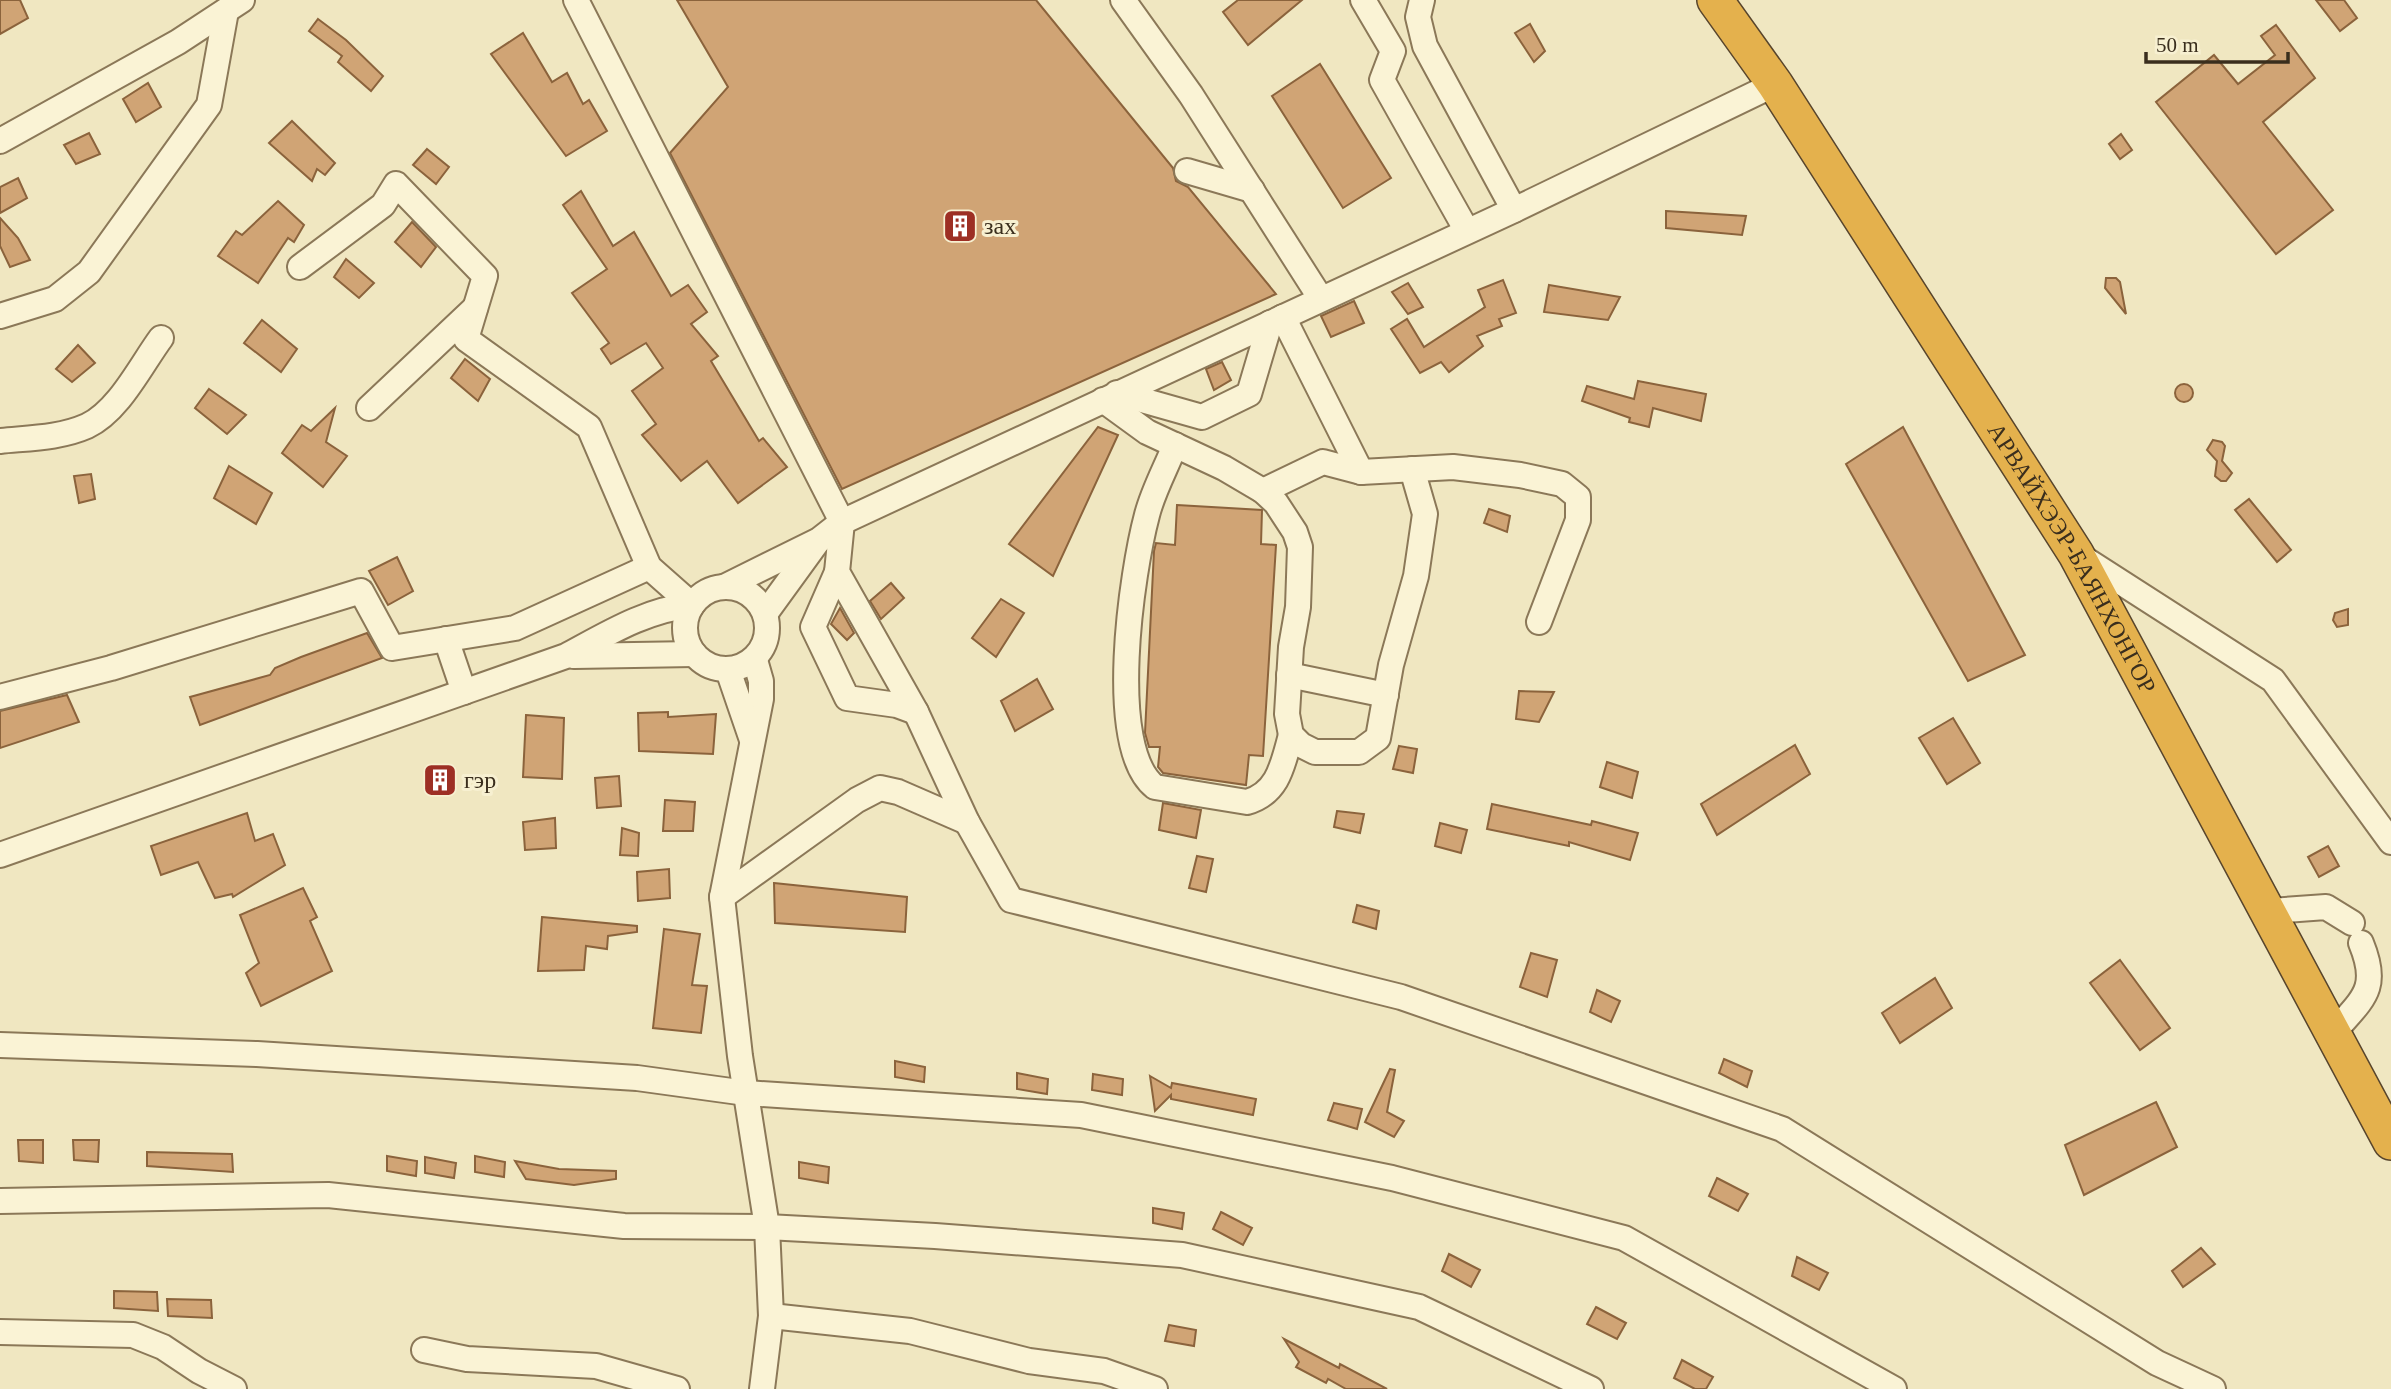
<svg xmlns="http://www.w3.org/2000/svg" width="2391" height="1389" font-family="Georgia,serif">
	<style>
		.building { fill: #d0a475; stroke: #8b633c; stroke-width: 2 }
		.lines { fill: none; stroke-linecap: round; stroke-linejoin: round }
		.minor-casing { stroke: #8b7858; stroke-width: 28 }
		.highway-casing { stroke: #58452c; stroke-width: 38 }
		.minor { stroke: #faf3d5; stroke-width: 24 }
		.highway { stroke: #e4b14d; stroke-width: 35 }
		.labels { text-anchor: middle; stroke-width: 6; stroke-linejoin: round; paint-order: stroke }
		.poi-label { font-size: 24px; fill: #3a2e1d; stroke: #f7f0d1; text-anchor: start }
		.street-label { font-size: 24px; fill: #3a2e1d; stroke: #f7f0d1 }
	</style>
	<rect width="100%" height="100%" fill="#f0e7c1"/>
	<!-- building -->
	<g class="building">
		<polygon points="0,0 20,0 28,18 0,34"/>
		<polygon points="677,0 1036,0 1173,168 1176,181 1188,187 1276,294 842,489 670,153 728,87"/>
		<polygon points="1238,0 1302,0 1248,45 1223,12"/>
		<polygon points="2316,0 2344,0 2357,18 2340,31"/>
		<polygon points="318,19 346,40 383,76 371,91 338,62 342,56 309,31"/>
		<polygon points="1530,24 1545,51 1534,62 1515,33"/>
		<polygon points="2276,25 2315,78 2263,122 2333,210 2276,254 2156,102 2214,55 2238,84 2275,55 2261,36"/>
		<polygon points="523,33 552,82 567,73 583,104 589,100 607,131 566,156 491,54"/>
		<polygon points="1320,64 1391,178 1343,208 1272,96"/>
		<polygon points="148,83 161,107 136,122 123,99"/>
		<polygon points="292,121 335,163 325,175 317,169 312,181 269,143"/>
		<polygon points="89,133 100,154 76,164 64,145"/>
		<polygon points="2121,134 2132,150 2120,159 2109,144"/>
		<polygon points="427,149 449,167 436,184 413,165"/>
		<polygon points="18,178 27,198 0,213 0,187"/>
		<polygon points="581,191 613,246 634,232 671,296 688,285 707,312 691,324 718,356 711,361 759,441 763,438 787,467 738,503 707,461 681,481 642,435 656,424 632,391 663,368 646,343 611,364 601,349 609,343 572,293 607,269 563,205"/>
		<polygon points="278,201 304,225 294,242 288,238 258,283 218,256 236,231 242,235"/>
		<polygon points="1666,211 1746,216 1742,235 1666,228"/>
		<polygon points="0,218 18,238 30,260 10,267 0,246"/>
		<polygon points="412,222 436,247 421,267 395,242"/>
		<polygon points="346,259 374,283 359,298 334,277"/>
		<polygon points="2106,278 2116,278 2120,282 2126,314 2105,288"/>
		<polygon points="1503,280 1516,313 1499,319 1502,326 1477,336 1483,346 1449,372 1441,362 1420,373 1391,329 1407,319 1424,347 1485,307 1478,290"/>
		<polygon points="1408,283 1423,307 1408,314 1392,292"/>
		<polygon points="1549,285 1620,297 1608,320 1544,312"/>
		<polygon points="1354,301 1364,323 1331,337 1321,316"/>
		<polygon points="262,320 297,349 281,372 244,343"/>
		<polygon points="78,345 95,363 72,382 56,369"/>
		<polygon points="465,359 490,379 478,401 451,378"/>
		<polygon points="1222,362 1231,380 1214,390 1206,369"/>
		<polygon points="1638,381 1706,394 1701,421 1653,408 1649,427 1629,422 1630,418 1582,401 1587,386 1634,399"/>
		<circle cx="2184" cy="393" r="9"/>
		<polygon points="209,389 246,415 227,434 195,408"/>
		<polygon points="335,408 326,442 347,456 323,487 282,453 302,425 311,431"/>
		<polygon points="1098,427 1118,435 1053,576 1009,544"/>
		<polygon points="1903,427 2025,655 1968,681 1846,464"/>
		<polygon points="2213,440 2222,442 2225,446 2222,461 2232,473 2226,481 2221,481 2215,476 2217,461 2207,450"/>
		<polygon points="229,466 272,493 256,524 214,498"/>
		<polygon points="91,474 95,499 79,503 74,476"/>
		<polygon points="2249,499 2291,550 2277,562 2235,510"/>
		<polygon points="1177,505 1262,510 1261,544 1276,545 1263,756 1249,755 1246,785 1163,773 1158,767 1160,747 1149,747 1145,733 1154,551 1156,543 1175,545"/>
		<polygon points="1489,509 1510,516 1507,532 1484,523"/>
		<polygon points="397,557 413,591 388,605 369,571"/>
		<polygon points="891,583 904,598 881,619 870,601"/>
		<polygon points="1001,599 1024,613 996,657 972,638"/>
		<polygon points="840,608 854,633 847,640 831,624"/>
		<polygon points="2348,609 2348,625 2337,627 2333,620 2335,613"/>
		<polygon points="367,633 382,658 200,725 190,697 270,675 275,668 301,657"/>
		<polygon points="1037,679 1053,709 1015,731 1001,701"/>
		<polygon points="1519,691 1554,692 1539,722 1516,719"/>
		<polygon points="67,695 79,722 0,748 0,711"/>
		<polygon points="668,712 668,717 716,714 713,754 639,751 638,713"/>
		<polygon points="526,715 564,718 562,779 523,777"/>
		<polygon points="1953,718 1980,763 1947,784 1919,738"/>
		<polygon points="1795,745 1810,774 1717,835 1701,804"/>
		<polygon points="1399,746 1417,749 1413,773 1393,769"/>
		<polygon points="1607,762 1638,772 1632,798 1600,787"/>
		<polygon points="619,776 621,806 597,808 595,778"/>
		<polygon points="665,800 695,802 693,831 663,831"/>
		<polygon points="1163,803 1201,810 1196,838 1159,830"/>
		<polygon points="1492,804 1591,825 1592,821 1638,833 1630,860 1569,842 1569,846 1487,829"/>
		<polygon points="1337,811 1364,814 1360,833 1334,827"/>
		<polygon points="247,813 255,841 273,834 285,865 233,897 232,894 215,898 198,862 161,875 151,846"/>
		<polygon points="555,818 556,848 525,850 523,822"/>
		<polygon points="1440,823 1467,830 1461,853 1435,846"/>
		<polygon points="622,828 639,833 638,856 620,855"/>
		<polygon points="2328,846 2339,866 2319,877 2308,857"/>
		<polygon points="1197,856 1213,859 1206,892 1189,888"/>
		<polygon points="669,869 670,898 638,901 637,872"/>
		<polygon points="774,883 907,897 905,932 775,923"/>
		<polygon points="303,888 317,917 310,921 332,971 261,1006 246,973 259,963 240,915"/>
		<polygon points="1357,905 1379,911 1376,929 1353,922"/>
		<polygon points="542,917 637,926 637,932 608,936 607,949 586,946 584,970 538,971"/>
		<polygon points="664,929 700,934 692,985 707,986 701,1033 653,1028"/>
		<polygon points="1531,953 1557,960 1547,997 1520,987"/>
		<polygon points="2120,960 2170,1028 2140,1050 2090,983"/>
		<polygon points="1935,978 1952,1008 1900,1043 1882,1013"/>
		<polygon points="1597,990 1620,1001 1611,1022 1590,1012"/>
		<polygon points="1724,1059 1752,1071 1747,1087 1719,1073"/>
		<polygon points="895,1061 925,1067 924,1082 895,1077"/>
		<polygon points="1390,1069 1395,1070 1387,1112 1404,1121 1394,1137 1365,1122"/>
		<polygon points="1017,1073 1048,1079 1047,1094 1017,1089"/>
		<polygon points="1093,1074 1123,1079 1122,1095 1092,1090"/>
		<polygon points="1150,1076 1171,1088 1172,1083 1256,1099 1253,1115 1171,1099 1171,1095 1155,1111"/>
		<polygon points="2156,1102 2177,1147 2084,1195 2065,1145"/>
		<polygon points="1334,1103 1362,1109 1357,1129 1328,1120"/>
		<polygon points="18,1140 43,1140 43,1163 19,1161"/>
		<polygon points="73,1140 99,1140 98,1162 74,1160"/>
		<polygon points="147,1152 232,1154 233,1172 147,1166"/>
		<polygon points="387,1156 417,1161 416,1176 387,1171"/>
		<polygon points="475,1156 505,1162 504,1177 475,1172"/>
		<polygon points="425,1157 456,1163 454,1178 425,1173"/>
		<polygon points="515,1161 559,1169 616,1171 616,1179 574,1185 526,1179"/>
		<polygon points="799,1162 829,1167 828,1183 799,1178"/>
		<polygon points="1717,1178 1748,1194 1738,1211 1709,1196"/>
		<polygon points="1153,1208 1184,1213 1182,1229 1153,1223"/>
		<polygon points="1221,1212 1252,1228 1243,1245 1213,1229"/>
		<polygon points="2201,1248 2215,1264 2183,1287 2172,1271"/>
		<polygon points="1449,1254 1480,1270 1471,1287 1442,1271"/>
		<polygon points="1797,1257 1828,1273 1819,1290 1792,1276"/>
		<polygon points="114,1291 157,1292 158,1311 114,1308"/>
		<polygon points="167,1299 211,1300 212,1318 168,1316"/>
		<polygon points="1596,1307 1626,1323 1617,1339 1587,1324"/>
		<polygon points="1169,1325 1196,1330 1194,1346 1165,1341"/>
		<polygon points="1284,1339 1339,1368 1340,1364 1387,1389 1346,1389 1328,1379 1326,1383 1296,1367 1299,1362"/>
		<polygon points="1682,1360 1713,1377 1706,1389 1695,1389 1674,1378"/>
	</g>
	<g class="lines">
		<!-- minor casing -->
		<g class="minor-casing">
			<g id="minor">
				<polyline points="576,0 842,522 837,572 916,712 967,822 1011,900 1401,997 1782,1129 2157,1363 2213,1389"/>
				<polyline points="1123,0 1191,95 1321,299"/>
				<polyline points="1363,0 1393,51 1382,80 1467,231"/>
				<polyline points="1422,0 1418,17 1425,46 1514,210"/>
				<polyline points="0,141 178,42 242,0"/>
				<polyline points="1187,171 1252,190"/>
				<polyline points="300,267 383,205 396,184 485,276 466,339 589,427 649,567 692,605"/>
				<polyline points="0,316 55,299 89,272 209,105 226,11"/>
				<polyline points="1283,317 1361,472"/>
				<polyline points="1117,393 1202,417 1249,394 1270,323"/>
				<polyline points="1103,400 1147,432 1224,468 1263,491 1276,503 1295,532 1300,547 1298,607 1291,647 1287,714 1291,735 1301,745 1315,752 1359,752 1378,738 1391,665 1416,576 1425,514 1412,469"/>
				<polyline points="369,408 475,308"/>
				<path d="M0 441C29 438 60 438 87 426 119 411 141 365 161 338"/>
				<path d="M1175 445C1166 468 1153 491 1147 515 1132 571 1105 748 1155 787L1247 802C1279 793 1283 763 1291 735"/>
				<polyline points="1263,491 1323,462 1361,472 1453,467 1520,475 1562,484 1578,497 1578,520 1539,622"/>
				<polyline points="2080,556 2273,680 2391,842"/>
				<polyline points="837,572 813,627 847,698 897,705 916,712"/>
				<circle cx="726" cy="628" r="41"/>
				<polyline points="724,587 819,540 842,522 1514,210 1775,84"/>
				<polyline points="765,614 818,541"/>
				<polyline points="446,639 464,692"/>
				<polyline points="574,656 694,654"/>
				<polyline points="755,660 761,681 761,699 722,897 740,1056 767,1227 771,1316 762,1389"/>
				<polyline points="728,670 752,740"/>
				<polyline points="1289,675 1386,695"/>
				<polyline points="0,697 111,668 361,591 392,648 515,628 649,567"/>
				<path d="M0 855 566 656C607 634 645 610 692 605"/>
				<polyline points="722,897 857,800 880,788 898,792 967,822"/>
				<polyline points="2270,911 2326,907 2352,923"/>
				<path d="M2334 1032C2363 998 2380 989 2361 943"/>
				<polyline points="0,1045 257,1054 637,1078 746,1093 1081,1115 1392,1178 1624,1238 1894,1389"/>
				<polyline points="0,1201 328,1195 624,1226 767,1227 935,1236 1182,1255 1419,1307 1591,1389"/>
				<polyline points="771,1316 910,1331 1029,1361 1104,1371 1155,1389"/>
				<polyline points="0,1332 133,1335 163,1347 199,1371 234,1389"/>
				<polyline points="424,1350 467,1359 596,1366 677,1389"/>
			</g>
		</g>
		<!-- highway casing -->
		<g class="highway-casing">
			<g id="highway">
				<path id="s1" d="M1715 0 1775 84 2076 554 2391 1142"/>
			</g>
		</g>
		<!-- minor -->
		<use href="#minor" class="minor"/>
		<!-- highway -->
		<use href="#highway" class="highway"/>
	</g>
	<!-- icons -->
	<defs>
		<g id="building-square" transform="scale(1.75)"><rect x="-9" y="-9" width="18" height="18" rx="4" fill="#9d2f24" stroke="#f7f0d1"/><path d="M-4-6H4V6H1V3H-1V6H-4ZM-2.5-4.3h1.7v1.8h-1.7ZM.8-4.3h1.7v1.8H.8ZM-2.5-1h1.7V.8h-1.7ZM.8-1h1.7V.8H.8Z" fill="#fff"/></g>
	</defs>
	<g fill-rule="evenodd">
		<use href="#building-square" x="960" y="226"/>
		<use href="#building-square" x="440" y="780"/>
	</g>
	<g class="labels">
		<!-- poi labels -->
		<g class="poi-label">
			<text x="984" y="234">зах</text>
			<text x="464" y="788">гэр</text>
		</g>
		<!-- street labels -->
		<g class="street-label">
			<text dy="8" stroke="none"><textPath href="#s1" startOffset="663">АРВАЙХЭЭР-БАЯНХОНГОР</textPath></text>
		</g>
	</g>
	<!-- scale -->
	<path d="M2146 52v10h142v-10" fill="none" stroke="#3a2e1d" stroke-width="3.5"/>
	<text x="2156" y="52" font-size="21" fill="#3a2e1d" stroke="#f7f0d1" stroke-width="5" paint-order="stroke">50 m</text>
</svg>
